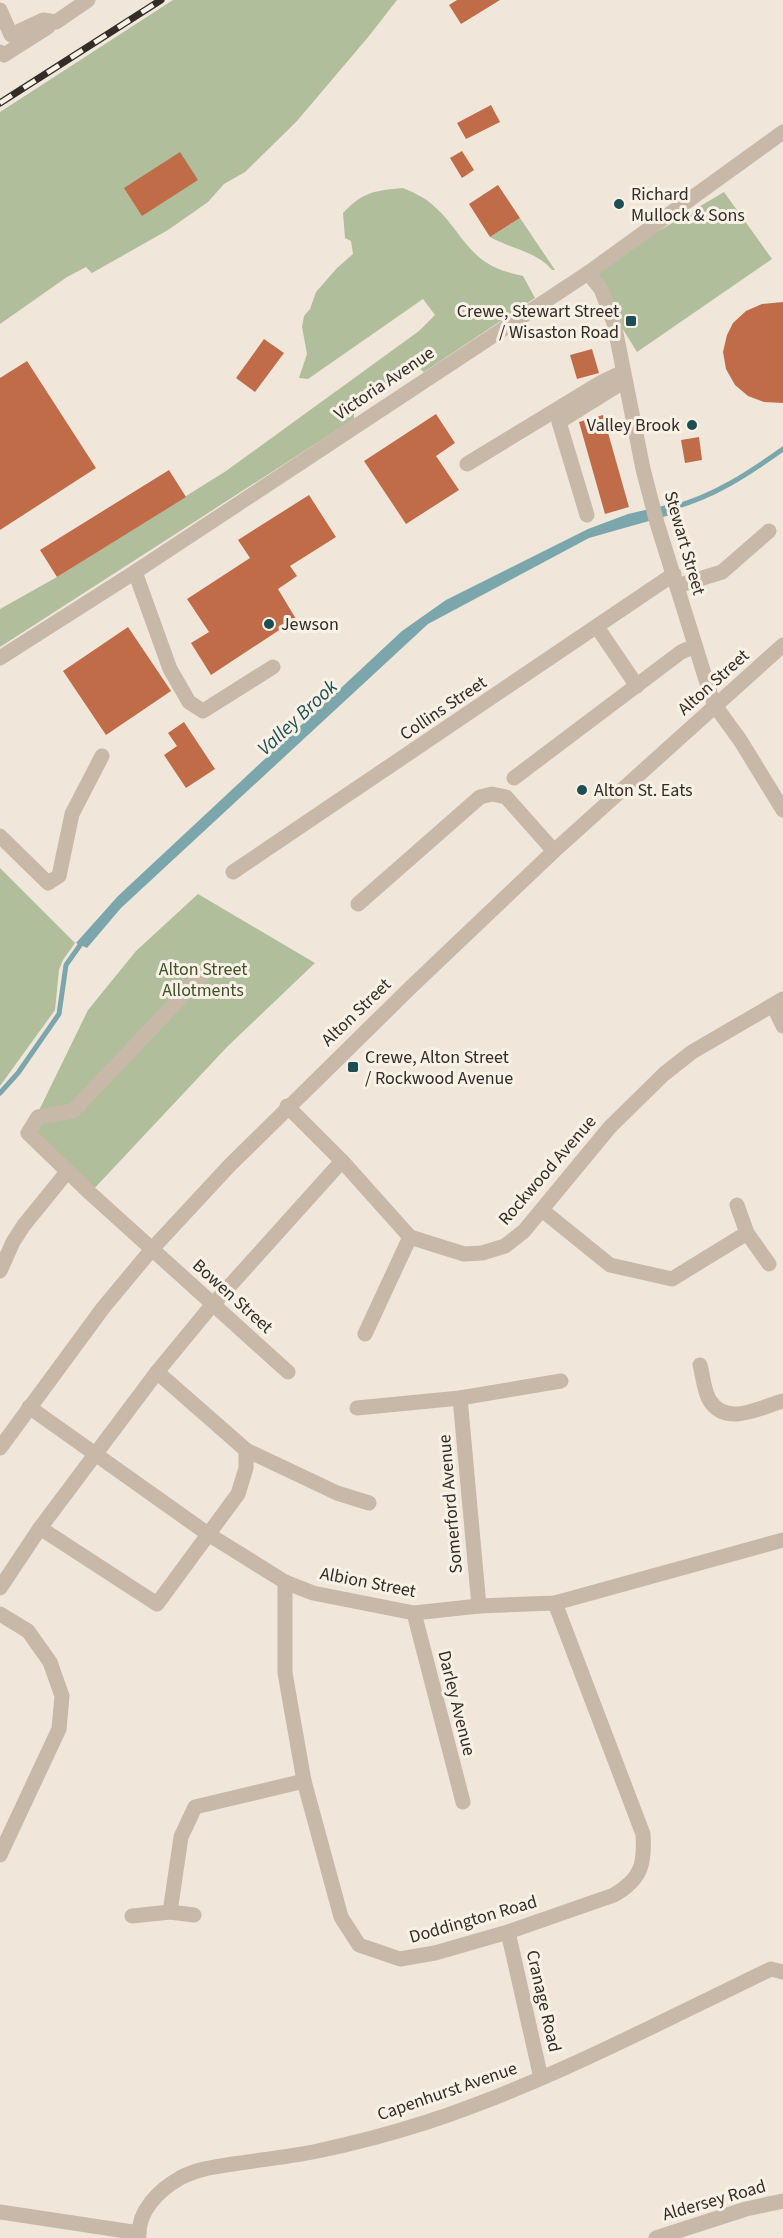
<svg xmlns="http://www.w3.org/2000/svg" width="783" height="2238" font-family="'Source Sans 3',sans-serif">
	<style>
		.green { fill: #b0be9b }
		.water { fill: #7ba7ac }
		.lines { fill: none; stroke-linecap: round; stroke-linejoin: round }
		.stream { stroke: #7ba7ac; stroke-width: 5 }
		.building { fill: #c06c49 }
		.minor { stroke: #c8b8a7; stroke-width: 15 }
		.rail-casing { stroke: #342c27; stroke-width: 7 }
		.rail { stroke: #f8f1e6; stroke-width: 4.5; stroke-dasharray: 14; stroke-linecap: butt }
		.poi-dot { fill: #1f4d54; stroke: #f8f1e6; stroke-width: 2 }
		.labels { text-anchor: middle; stroke-width: 6; stroke-linejoin: round; paint-order: stroke }
		.poi-label { font-size: 18px; fill: #342c27; stroke: #f8f1e6; text-anchor: start }
		.street-label { font-size: 18px; fill: #342c27; stroke: #f8f1e6 }
		.park-label { font-size: 18px; fill: #42512c; stroke: #f8f1e6 }
		.water-label { font-size: 20px; font-style: italic; fill: #1f4d54; stroke: #f8f1e6 }
	</style>
	<rect width="100%" height="100%" fill="#f0e7da"/>
	<!-- green -->
	<g class="green">
		<polygon points="173,0 397,0 369,36 297,121 245,172 224,184 208,202 168,230 92,273 86,267 67,277 0,324 0,112"/>
		<path d="M403 188C415 193 426 198 436 208 455 225 465 249 487 263 498 270 510 273 523 276L535 298 424 372 416 366 404 373 385 390 354 409V419L0 647V609L57 577 226 471 419 331 435 315 423 299 308 379 299 378 307 354 302 327 304 316 310 309 316 292 337 268 353 254 351 241 345 238 343 213C364 191 374 191 403 188Z"/>
		<polygon points="724,192 772,259 637,352 588,273"/>
		<path d="M520 218 555 270H552C538 252 511 249 490 237Z"/>
		<polygon points="0,868 75,943 63,960 59,970 55,1010 0,1086"/>
		<polygon points="198,894 315,963 227,1047 90,1193 28,1133 88,1010 136,951"/>
	</g>
	<!-- water -->
	<polygon class="water" points="675,503 677,513 589,538 428,624 121,908 87,948 76,943 118,896 402,631 446,600 588,529 628,514"/>
	<g class="lines">
		<!-- stream -->
		<g class="stream">
			<path d="M671 508C713 497 748 474 783 449"/>
			<polyline points="0,1093 18,1073 59,1014 66,965 83,941"/>
		</g>
	</g>
	<!-- building -->
	<g class="building">
		<polygon points="457,0 500,0 461,24 449,5"/>
		<polygon points="491,105 500,122 466,139 457,123"/>
		<polygon points="462,151 474,170 462,178 450,158"/>
		<polygon points="180,152 198,180 142,216 124,188"/>
		<polygon points="498,185 520,218 490,237 469,204"/>
		<polygon points="783,302 783,403 764,402 748,396 735,385 726,369 723,352 727,335 733,323 746,311 762,304"/>
		<polygon points="264,339 284,353 255,392 236,378"/>
		<polygon points="592,349 599,373 577,379 570,355"/>
		<polygon points="27,361 96,468 0,530 0,378"/>
		<polygon points="436,414 455,443 436,456 459,490 406,524 364,461"/>
		<polygon points="603,415 629,507 605,514 579,422"/>
		<polygon points="699,437 702,460 685,463 681,440"/>
		<polygon points="169,470 186,497 57,577 40,550"/>
		<polygon points="309,495 336,537 290,566 297,576 278,589 296,619 211,675 191,643 209,632 187,599 250,558 238,540"/>
		<polygon points="128,627 171,691 106,735 63,671"/>
		<polygon points="184,722 215,769 186,788 164,755 177,746 168,733"/>
	</g>
	<g class="lines">
		<!-- minor -->
		<g class="minor">
			<polyline points="0,10 11,35 43,20 56,22 88,0"/>
			<polyline points="0,52 4,55 48,27"/>
			<polyline points="588,273 601,289 614,323 643,469 657,523 711,696 716,707 740,740 783,810"/>
			<polyline points="467,464 602,382 623,372"/>
			<polyline points="587,515 559,422 625,381"/>
			<polyline points="135,572 170,669 189,702 203,711 273,667"/>
			<polyline points="677,586 722,572 769,531"/>
			<polyline points="597,627 637,686"/>
			<polyline points="0,658 135,572 588,273 783,132"/>
			<polyline points="514,778 681,652 695,646"/>
			<polyline points="0,836 48,883 59,876 72,814 102,756"/>
			<polyline points="233,872 674,574"/>
			<polyline points="358,904 480,797 492,794 506,797 554,851"/>
			<polyline points="206,971 73,1111 38,1117 28,1133 90,1193 288,1372"/>
			<polyline points="773,1005 783,1026"/>
			<polyline points="287,1106 342,1161 410,1237 464,1254 482,1253 505,1246 524,1231 610,1127 664,1074 692,1052 783,999"/>
			<polyline points="737,1205 747,1233 769,1264"/>
			<polyline points="542,1210 610,1265 672,1279 747,1233"/>
			<polyline points="0,1271 13,1242 24,1225 67,1172"/>
			<polyline points="365,1334 410,1237"/>
			<path d="M700 1365C703 1376 704 1392 710 1401 727 1427 761 1407 783 1401"/>
			<polyline points="460,1398 479,1606"/>
			<polyline points="29,1407 208,1534 285,1582 313,1593 414,1613 479,1606 555,1603 783,1540"/>
			<polyline points="357,1408 460,1398 561,1381"/>
			<polyline points="0,1448 103,1308 152,1249 230,1165 411,987 554,851 783,645"/>
			<polyline points="246,1450 337,1493 369,1503"/>
			<polyline points="40,1528 157,1604 238,1494 246,1468 246,1450 157,1372"/>
			<path d="M285 1582V1673L304 1781 341 1917 359 1945 400 1959 435 1953 508 1932 614 1895C641 1879 645 1865 643 1834L555 1603"/>
			<polyline points="0,1588 40,1528 157,1372 208,1310 342,1161"/>
			<polyline points="414,1613 463,1802"/>
			<polyline points="0,1614 28,1631 50,1662 62,1696 59,1729 0,1855"/>
			<polyline points="194,1915 170,1912 181,1837 195,1807 304,1781"/>
			<polyline points="132,1916 170,1912"/>
			<polyline points="508,1932 541,2078"/>
			<polyline points="0,2212 139,2233"/>
			<path d="M139 2238C137 2211 159 2190 180 2178 196 2169 215 2167 233 2164 259 2160 287 2157 313 2152 351 2144 390 2134 427 2122 546 2083 658 2023 771 1969L783 1972"/>
			<polyline points="656,2238 746,2209 783,2201"/>
		</g>
		<!-- rail casing -->
		<g class="rail-casing">
			<polyline id="rail" points="0,103 161,0"/>
		</g>
		<!-- rail -->
		<use href="#rail" class="rail"/>
	</g>
	<!-- markers -->
	<g class="poi-dot">
		<circle cx="619" cy="204" r="6"/>
		<rect x="625" y="315" width="12" height="12" rx="3"/>
		<circle cx="692" cy="425" r="6"/>
		<circle cx="269" cy="624" r="6"/>
		<circle cx="582" cy="790" r="6"/>
		<rect x="347" y="1061" width="12" height="12" rx="3"/>
	</g>
	<g class="labels">
		<!-- poi labels -->
		<g class="poi-label">
			<text x="631" y="200">Richard<tspan x="631" dy="21">Mullock &amp; Sons</tspan></text>
			<text x="619" y="317" text-anchor="end">Crewe, Stewart Street<tspan x="619" dy="21">/ Wisaston Road</tspan></text>
			<text x="680" y="431" text-anchor="end">Valley Brook</text>
			<text x="281" y="630">Jewson</text>
			<text x="594" y="796">Alton St. Eats</text>
			<text x="365" y="1063">Crewe, Alton Street<tspan x="365" dy="21">/ Rockwood Avenue</tspan></text>
		</g>
		<!-- street labels -->
		<g class="street-label">
			<text transform="translate(384 383) rotate(-34)" y="6">Victoria Avenue</text>
			<text transform="translate(685 543) rotate(74)" y="6">Stewart Street</text>
			<text transform="translate(713 682) rotate(-42)" y="6">Alton Street</text>
			<text transform="translate(443 708) rotate(-34)" y="6">Collins Street</text>
			<text transform="translate(356 1012) rotate(-44)" y="6">Alton Street</text>
			<text transform="translate(547 1170) rotate(-49)" y="6">Rockwood Avenue</text>
			<text transform="translate(233 1296) rotate(42)" y="6">Bowen Street</text>
			<text transform="translate(450 1504) rotate(-95)" y="6">Somerford Avenue</text>
			<text transform="translate(368 1582) rotate(11)" y="6">Albion Street</text>
			<text transform="translate(457 1703) rotate(76)" y="6">Darley Avenue</text>
			<text transform="translate(473 1919) rotate(-16)" y="6">Doddington Road</text>
			<text transform="translate(544 2001) rotate(77)" y="6">Cranage Road</text>
			<text transform="translate(447 2091) rotate(-19)" y="6">Capenhurst Avenue</text>
			<text transform="translate(714 2200) rotate(-16)" y="6">Aldersey Road</text>
		</g>
		<!-- park labels -->
		<g class="park-label">
			<text x="203" y="975">Alton Street<tspan x="203" dy="21">Allotments</tspan></text>
		</g>
		<!-- water labels -->
		<g class="water-label">
			<text transform="translate(297 717) rotate(-43)" y="7">Valley Brook</text>
		</g>
	</g>
</svg>
